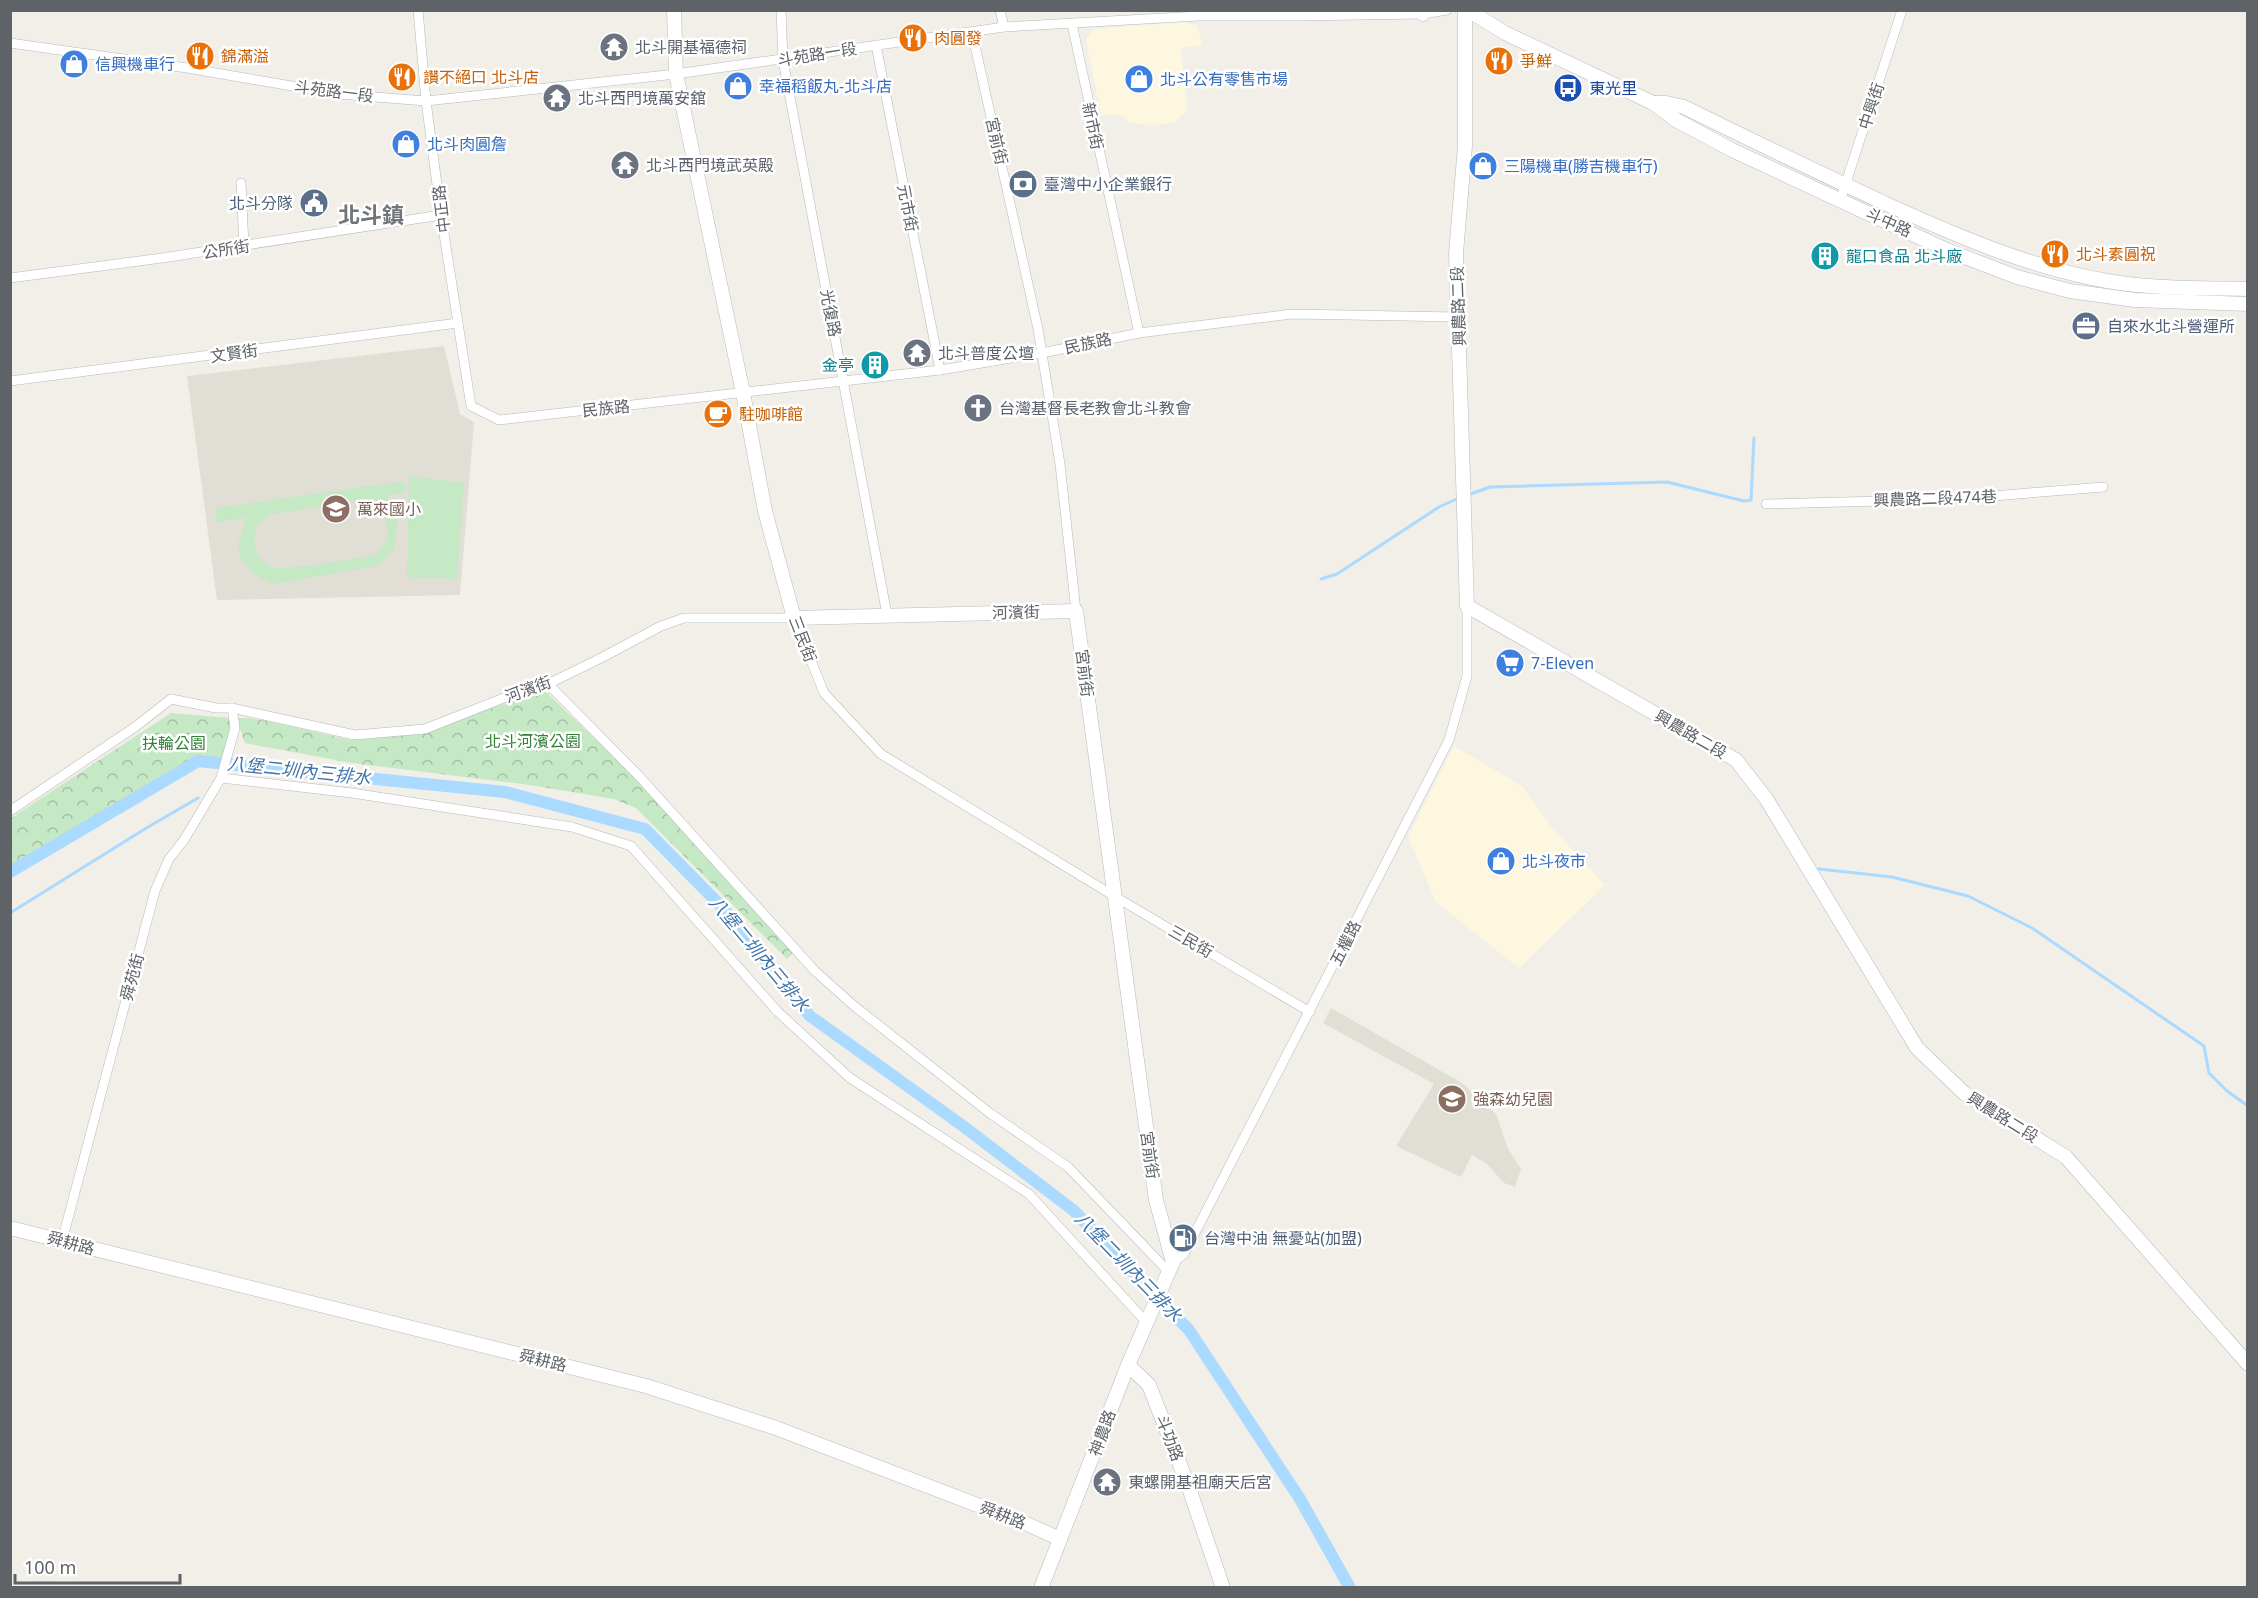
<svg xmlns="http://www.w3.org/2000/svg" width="2258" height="1598" font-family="'Noto Sans','Noto Sans TC',sans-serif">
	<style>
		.commercial { fill: #fef7e0 }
		.education { fill: #e1ded6 }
		.park { fill: url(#park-crowns) }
		.garden { fill: #c5e8c5; fill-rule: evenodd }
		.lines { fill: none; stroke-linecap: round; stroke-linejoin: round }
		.stream { stroke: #aadaff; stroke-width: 3 }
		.canal { stroke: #aadaff; stroke-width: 12 }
		.street-casing { stroke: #b5b8bc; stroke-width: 10 }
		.secondary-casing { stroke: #b6babf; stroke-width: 15 }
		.street { stroke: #fff; stroke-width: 9 }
		.secondary { stroke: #fff; stroke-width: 14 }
		.labels { text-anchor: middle; stroke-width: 5; stroke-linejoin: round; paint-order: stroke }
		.food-label { font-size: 16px; fill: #c56008; stroke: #fff; text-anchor: start }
		.worship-label { font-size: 16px; fill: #5b616d; stroke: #fff; text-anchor: start }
		.street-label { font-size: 16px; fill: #5f6368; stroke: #fff }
		.shop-label { font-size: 16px; fill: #366cbe; stroke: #fff; text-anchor: start }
		.transit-label { font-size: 16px; fill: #164399; stroke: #fff; text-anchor: start }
		.service-label { font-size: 16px; fill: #4e5e75; stroke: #fff; text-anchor: start }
		.culture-label { font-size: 16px; fill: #0d838f; stroke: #fff; text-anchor: start }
		.education-label { font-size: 16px; fill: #785e54; stroke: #fff; text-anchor: start }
		.park-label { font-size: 16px; fill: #348238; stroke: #fff }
		.water-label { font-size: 18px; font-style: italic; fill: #4174aa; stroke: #fff }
		.district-label { font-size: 22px; font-weight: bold; fill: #70757a; stroke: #fff }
	</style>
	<defs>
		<pattern id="park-crowns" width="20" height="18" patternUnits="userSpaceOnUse" patternTransform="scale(1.5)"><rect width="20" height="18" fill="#c5e8c5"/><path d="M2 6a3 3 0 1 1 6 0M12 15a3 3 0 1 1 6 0" fill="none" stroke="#a3c0a4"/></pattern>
	</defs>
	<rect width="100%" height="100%" fill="#f1efe8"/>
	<!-- commercial -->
	<g class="commercial">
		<polygon points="1185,22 1197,26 1203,45 1181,48 1187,110 1174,123 1152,125 1130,123 1121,115 1101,115 1086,40 1094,29"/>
		<polygon points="1454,746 1522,786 1552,828 1605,885 1519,968 1436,902 1408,837"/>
	</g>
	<!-- education -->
	<g class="education">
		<polygon points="444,346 460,414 474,422 460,595 217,600 187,376"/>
		<polygon points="1331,1008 1462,1083 1496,1114 1508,1149 1521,1169 1515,1187 1504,1183 1487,1164 1472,1155 1461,1177 1396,1146 1434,1084 1323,1023"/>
	</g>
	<!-- park -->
	<g class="park">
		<polygon points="544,690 670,811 793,953 787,959 636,808 614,799 530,785 352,763 245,743 236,718 247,718 267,721 350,740 427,731"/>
		<polygon points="171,713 231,718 230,741 226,764 198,761 167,777 11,872 11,818"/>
	</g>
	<!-- garden -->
	<g class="garden">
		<polygon points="409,476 464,483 457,579 407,577"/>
		<path d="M404 481 407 492 387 495 397 520 396 538 394 550 378 566 272 584 254 574 240 559 238 544 246 518 216 522 215 508ZM358 500C388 507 398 532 375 555 358 558 285 571 273 567 262 563 256 555 255 543 253 531 259 522 268 515Z"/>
	</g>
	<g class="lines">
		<!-- stream -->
		<g class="stream">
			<polyline points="1468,495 1490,487 1667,482 1744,501 1751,500 1754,438"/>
			<polyline points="1321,579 1337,574 1439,507 1459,498"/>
			<polyline points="1819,869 1892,877 1968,896 2032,928 2204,1046 2209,1073 2227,1091 2248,1106"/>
			<polyline points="10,913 148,827 198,798"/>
		</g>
		<!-- canal -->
		<polyline class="canal" points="10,872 198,761 505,792 645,829 722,907 810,1016 963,1126 1073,1210 1189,1330 1300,1499 1350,1588"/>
		<!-- street casing -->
		<g class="street-casing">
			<g id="street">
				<polyline points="418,10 426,101 441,215 471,406 499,420 940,370 1042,353 1139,333 1292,314 1458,317"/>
				<polyline points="781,10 783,60 887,615"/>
				<polyline points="1000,10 1004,27"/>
				<polyline points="1072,24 1139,333"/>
				<polyline points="972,32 1038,329 1060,464 1076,611"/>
				<polyline points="10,43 187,68 338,94 426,101 676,74 1004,27 1199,16 1299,16 1423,14 1447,10"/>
				<polyline points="876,45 940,370"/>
				<polyline points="241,183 244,246"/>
				<polyline points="1840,201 1902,10"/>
				<polyline points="10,278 162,258 441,215"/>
				<polyline points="10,381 458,323"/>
				<polyline points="1766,504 1956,499 2103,487"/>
				<polyline points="548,684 639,776 815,971 853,1005 991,1114 1068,1167 1169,1272"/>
				<polyline points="221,778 352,793 572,827 631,846 778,1012 850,1078 1029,1194 1147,1323"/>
				<polyline points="10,811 135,727 171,699 216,708 232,708 355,735 425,729 524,690 548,684 603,657 661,626 684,618 794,618 824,693 881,754 1114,896 1310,1012"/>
				<polyline points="62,1241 155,891 169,859 184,840 221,778 235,728 232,708"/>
				<polyline points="1173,1262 1184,1254 1449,740 1467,676 1467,606"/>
			</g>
		</g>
		<!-- secondary casing -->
		<g class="secondary-casing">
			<g id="secondary">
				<polyline points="674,10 676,74 743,393 765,511 794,618 1076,611 1156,1200 1173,1262 1128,1365 1041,1588"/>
				<polyline points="1465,10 1465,146 1456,253 1467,606 1736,760 1767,800 1917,1048 1964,1093 2066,1157 2248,1364"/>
				<polyline points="1468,10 1505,33 1653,103 1676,120 1732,150 1949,251 2017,277 2070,291 2135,300 2248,304"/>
				<polyline points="1423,14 1424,10"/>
				<path d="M1653 103H1666L1684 107C1753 141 1823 175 1893 207 1962 238 2032 268 2107 281 2153 289 2201 288 2248 289"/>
				<polyline points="10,1228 646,1386 776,1428 1027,1524 1060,1539"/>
				<polyline points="1128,1365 1149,1385 1188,1485 1223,1588"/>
			</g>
		</g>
		<!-- street -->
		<use href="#street" class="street"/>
		<!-- secondary -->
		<use href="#secondary" class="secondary"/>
	</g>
	<!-- icons -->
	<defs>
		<g id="restaurant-disc" transform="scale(1.5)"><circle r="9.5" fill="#e8710a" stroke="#fff"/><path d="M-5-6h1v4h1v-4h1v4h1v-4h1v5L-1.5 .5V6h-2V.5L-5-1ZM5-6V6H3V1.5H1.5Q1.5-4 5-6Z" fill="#fff"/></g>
		<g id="temple-disc" transform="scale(1.5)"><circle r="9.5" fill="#6b7280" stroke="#fff"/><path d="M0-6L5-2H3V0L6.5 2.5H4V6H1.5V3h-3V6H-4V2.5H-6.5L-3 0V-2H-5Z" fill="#fff"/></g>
		<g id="shop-disc" transform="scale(1.5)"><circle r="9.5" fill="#3f7fe0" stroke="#fff"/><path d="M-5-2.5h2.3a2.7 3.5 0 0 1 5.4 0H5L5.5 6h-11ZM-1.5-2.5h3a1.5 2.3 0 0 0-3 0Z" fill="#fff"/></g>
		<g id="bus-disc" transform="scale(1.5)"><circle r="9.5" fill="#1a4fb4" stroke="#fff"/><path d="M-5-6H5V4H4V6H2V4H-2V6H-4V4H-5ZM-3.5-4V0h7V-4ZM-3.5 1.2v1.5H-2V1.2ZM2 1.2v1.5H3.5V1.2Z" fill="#fff"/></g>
		<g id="bank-disc" transform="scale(1.5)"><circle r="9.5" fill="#5c6f8a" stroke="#fff"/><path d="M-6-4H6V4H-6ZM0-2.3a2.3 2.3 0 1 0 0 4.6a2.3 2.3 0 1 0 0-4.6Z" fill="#fff"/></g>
		<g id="civic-disc" transform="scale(1.5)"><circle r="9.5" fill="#5c6f8a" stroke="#fff"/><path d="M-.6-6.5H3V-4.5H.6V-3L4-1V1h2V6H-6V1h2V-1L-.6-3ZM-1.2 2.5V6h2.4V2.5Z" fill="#fff"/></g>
		<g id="building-disc" transform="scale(1.5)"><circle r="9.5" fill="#0f9aa8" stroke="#fff"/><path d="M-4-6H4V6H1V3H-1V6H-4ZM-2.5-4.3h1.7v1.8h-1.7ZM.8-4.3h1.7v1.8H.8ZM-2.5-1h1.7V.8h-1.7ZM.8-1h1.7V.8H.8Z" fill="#fff"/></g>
		<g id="office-disc" transform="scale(1.5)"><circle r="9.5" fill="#5c6f8a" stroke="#fff"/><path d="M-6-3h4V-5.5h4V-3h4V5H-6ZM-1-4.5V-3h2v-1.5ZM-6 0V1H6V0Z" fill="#fff"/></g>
		<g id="church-disc" transform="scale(1.5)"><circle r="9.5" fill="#6b7280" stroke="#fff"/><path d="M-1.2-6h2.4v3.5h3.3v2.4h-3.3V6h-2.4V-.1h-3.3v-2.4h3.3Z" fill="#fff"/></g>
		<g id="cafe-disc" transform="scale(1.5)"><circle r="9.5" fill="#e8710a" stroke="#fff"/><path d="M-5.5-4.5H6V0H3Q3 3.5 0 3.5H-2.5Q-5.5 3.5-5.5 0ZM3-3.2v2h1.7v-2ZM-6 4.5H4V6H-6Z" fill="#fff"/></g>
		<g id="school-disc" transform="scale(1.5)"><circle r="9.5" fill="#8d6e63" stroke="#fff"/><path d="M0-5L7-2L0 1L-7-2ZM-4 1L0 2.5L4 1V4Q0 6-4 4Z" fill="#fff"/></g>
		<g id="supermarket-disc" transform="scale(1.5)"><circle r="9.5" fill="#3f7fe0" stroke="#fff"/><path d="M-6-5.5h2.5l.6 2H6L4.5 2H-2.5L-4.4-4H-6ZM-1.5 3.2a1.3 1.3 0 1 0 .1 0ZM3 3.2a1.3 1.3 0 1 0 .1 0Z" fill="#fff"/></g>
		<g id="fuel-disc" transform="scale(1.5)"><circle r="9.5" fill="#5c6f8a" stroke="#fff"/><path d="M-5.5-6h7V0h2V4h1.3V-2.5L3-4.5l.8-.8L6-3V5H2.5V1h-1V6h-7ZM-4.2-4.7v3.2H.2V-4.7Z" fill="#fff"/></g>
	</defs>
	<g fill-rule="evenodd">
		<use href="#restaurant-disc" x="913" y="38"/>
		<use href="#temple-disc" x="614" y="47"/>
		<use href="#restaurant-disc" x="200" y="56"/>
		<use href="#restaurant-disc" x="1499" y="61"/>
		<use href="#shop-disc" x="74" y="64"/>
		<use href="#restaurant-disc" x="402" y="77"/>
		<use href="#shop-disc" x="1139" y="79"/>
		<use href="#shop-disc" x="738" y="86"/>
		<use href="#bus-disc" x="1568" y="88"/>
		<use href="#temple-disc" x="557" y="98"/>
		<use href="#shop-disc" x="406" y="144"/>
		<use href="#temple-disc" x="625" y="165"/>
		<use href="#shop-disc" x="1483" y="166"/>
		<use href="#bank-disc" x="1023" y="184"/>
		<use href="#civic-disc" x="314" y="203"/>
		<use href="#restaurant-disc" x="2055" y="254"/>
		<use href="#building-disc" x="1825" y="256"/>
		<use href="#office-disc" x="2086" y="326"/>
		<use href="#temple-disc" x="917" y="353"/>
		<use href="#building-disc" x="875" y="365"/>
		<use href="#church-disc" x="978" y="408"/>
		<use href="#cafe-disc" x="718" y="414"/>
		<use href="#school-disc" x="336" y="509"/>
		<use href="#supermarket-disc" x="1510" y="663"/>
		<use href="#shop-disc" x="1501" y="861"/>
		<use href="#school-disc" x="1452" y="1099"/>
		<use href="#fuel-disc" x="1183" y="1238"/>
		<use href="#temple-disc" x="1107" y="1482"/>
	</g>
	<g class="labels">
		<!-- food labels -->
		<g class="food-label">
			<text x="934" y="44">肉圓發</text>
			<text x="221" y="62">錦滿溢</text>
			<text x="1520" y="67">爭鮮</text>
			<text x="423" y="83">讚不絕口 北斗店</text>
			<text x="2076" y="260">北斗素圓祝</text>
			<text x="739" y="420">駐咖啡館</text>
		</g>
		<!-- worship labels -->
		<g class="worship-label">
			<text x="635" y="53">北斗開基福德祠</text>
			<text x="578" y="104">北斗西門境萬安舘</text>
			<text x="646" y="171">北斗西門境武英殿</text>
			<text x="938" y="359">北斗普度公壇</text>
			<text x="999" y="414">台灣基督長老教會北斗教會</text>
			<text x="1128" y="1488">東螺開基祖廟天后宮</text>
		</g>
		<!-- street labels -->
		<g class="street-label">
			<text transform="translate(817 54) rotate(-9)" y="6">斗苑路一段</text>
			<text transform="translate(334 91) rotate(7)" y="6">斗苑路一段</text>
			<text transform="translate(1871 106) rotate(-72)" y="6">中興街</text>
			<text transform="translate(1093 126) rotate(78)" y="6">新市街</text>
			<text transform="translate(997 141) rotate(77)" y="6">宮前街</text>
			<text transform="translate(908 208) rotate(79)" y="6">元市街</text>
			<text transform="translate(441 209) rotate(-97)" y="6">中正路</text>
			<text transform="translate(1889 222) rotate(24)" y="6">斗中路</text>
			<text transform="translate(226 249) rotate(-9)" y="6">公所街</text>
			<text transform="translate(1458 306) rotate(-92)" y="6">興農路二段</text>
			<text transform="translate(831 313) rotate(79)" y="6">光復路</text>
			<text transform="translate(1088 343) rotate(-12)" y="6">民族路</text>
			<text transform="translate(234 353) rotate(-8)" y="6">文賢街</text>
			<text transform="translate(606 408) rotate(-6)" y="6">民族路</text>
			<text transform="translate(1935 498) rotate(-2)" y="6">興農路二段474巷</text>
			<text transform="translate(1016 612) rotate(-1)" y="6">河濱街</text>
			<text transform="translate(803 639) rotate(69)" y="6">三民街</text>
			<text transform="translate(1085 673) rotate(83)" y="6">宮前街</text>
			<text transform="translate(528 689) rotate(-20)" y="6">河濱街</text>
			<text transform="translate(1691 734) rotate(30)" y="6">興農路二段</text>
			<text transform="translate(1191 941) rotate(30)" y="6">三民街</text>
			<text transform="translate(1345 943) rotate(-63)" y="6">五權路</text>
			<text transform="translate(132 977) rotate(-75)" y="6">舜苑街</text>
			<text transform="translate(2003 1117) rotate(32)" y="6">興農路二段</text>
			<text transform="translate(1150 1155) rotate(82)" y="6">宮前街</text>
			<text transform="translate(71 1243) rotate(15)" y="6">舜耕路</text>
			<text transform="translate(543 1360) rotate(13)" y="6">舜耕路</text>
			<text transform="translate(1102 1433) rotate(-70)" y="6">神農路</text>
			<text transform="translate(1170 1438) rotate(69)" y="6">斗功路</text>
			<text transform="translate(1003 1515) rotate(21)" y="6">舜耕路</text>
		</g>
		<!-- shop labels -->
		<g class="shop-label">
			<text x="95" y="70">信興機車行</text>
			<text x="1160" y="85">北斗公有零售市場</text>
			<text x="759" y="92">幸福稻飯丸-北斗店</text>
			<text x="427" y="150">北斗肉圓詹</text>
			<text x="1504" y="172">三陽機車(勝吉機車行)</text>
			<text x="1531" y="669">7-Eleven</text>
			<text x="1522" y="867">北斗夜市</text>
		</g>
		<!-- transit labels -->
		<g class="transit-label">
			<text x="1589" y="94">東光里</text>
		</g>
		<!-- service labels -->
		<g class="service-label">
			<text x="1044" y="190">臺灣中小企業銀行</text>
			<text x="293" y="209" text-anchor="end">北斗分隊</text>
			<text x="2107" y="332">自來水北斗營運所</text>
			<text x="1204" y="1244">台灣中油 無憂站(加盟)</text>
		</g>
		<!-- culture labels -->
		<g class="culture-label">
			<text x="1846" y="262">龍口食品 北斗廠</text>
			<text x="854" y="371" text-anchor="end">金亭</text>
		</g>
		<!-- education labels -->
		<g class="education-label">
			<text x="357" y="515">萬來國小</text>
			<text x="1473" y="1105">強森幼兒園</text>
		</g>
		<!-- park labels -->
		<g class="park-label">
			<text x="533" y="747">北斗河濱公園</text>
			<text x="174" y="749">扶輪公園</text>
		</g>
		<!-- water labels -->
		<g class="water-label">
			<text transform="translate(299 771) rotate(6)" y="6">八堡二圳內三排水</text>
			<text transform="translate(759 954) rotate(50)" y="6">八堡二圳內三排水</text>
			<text transform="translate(1128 1267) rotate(46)" y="6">八堡二圳內三排水</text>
		</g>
		<!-- district labels -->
		<g class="district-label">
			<text x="371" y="223">北斗鎮</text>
		</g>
	</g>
	<!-- border -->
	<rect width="2258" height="1598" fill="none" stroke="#5f6368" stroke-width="24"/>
	<!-- scale -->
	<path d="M15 1574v9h165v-9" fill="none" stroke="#5f6368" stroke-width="3"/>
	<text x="24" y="1574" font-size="18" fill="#5f6368" stroke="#ffffff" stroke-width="4.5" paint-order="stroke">100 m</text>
</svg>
